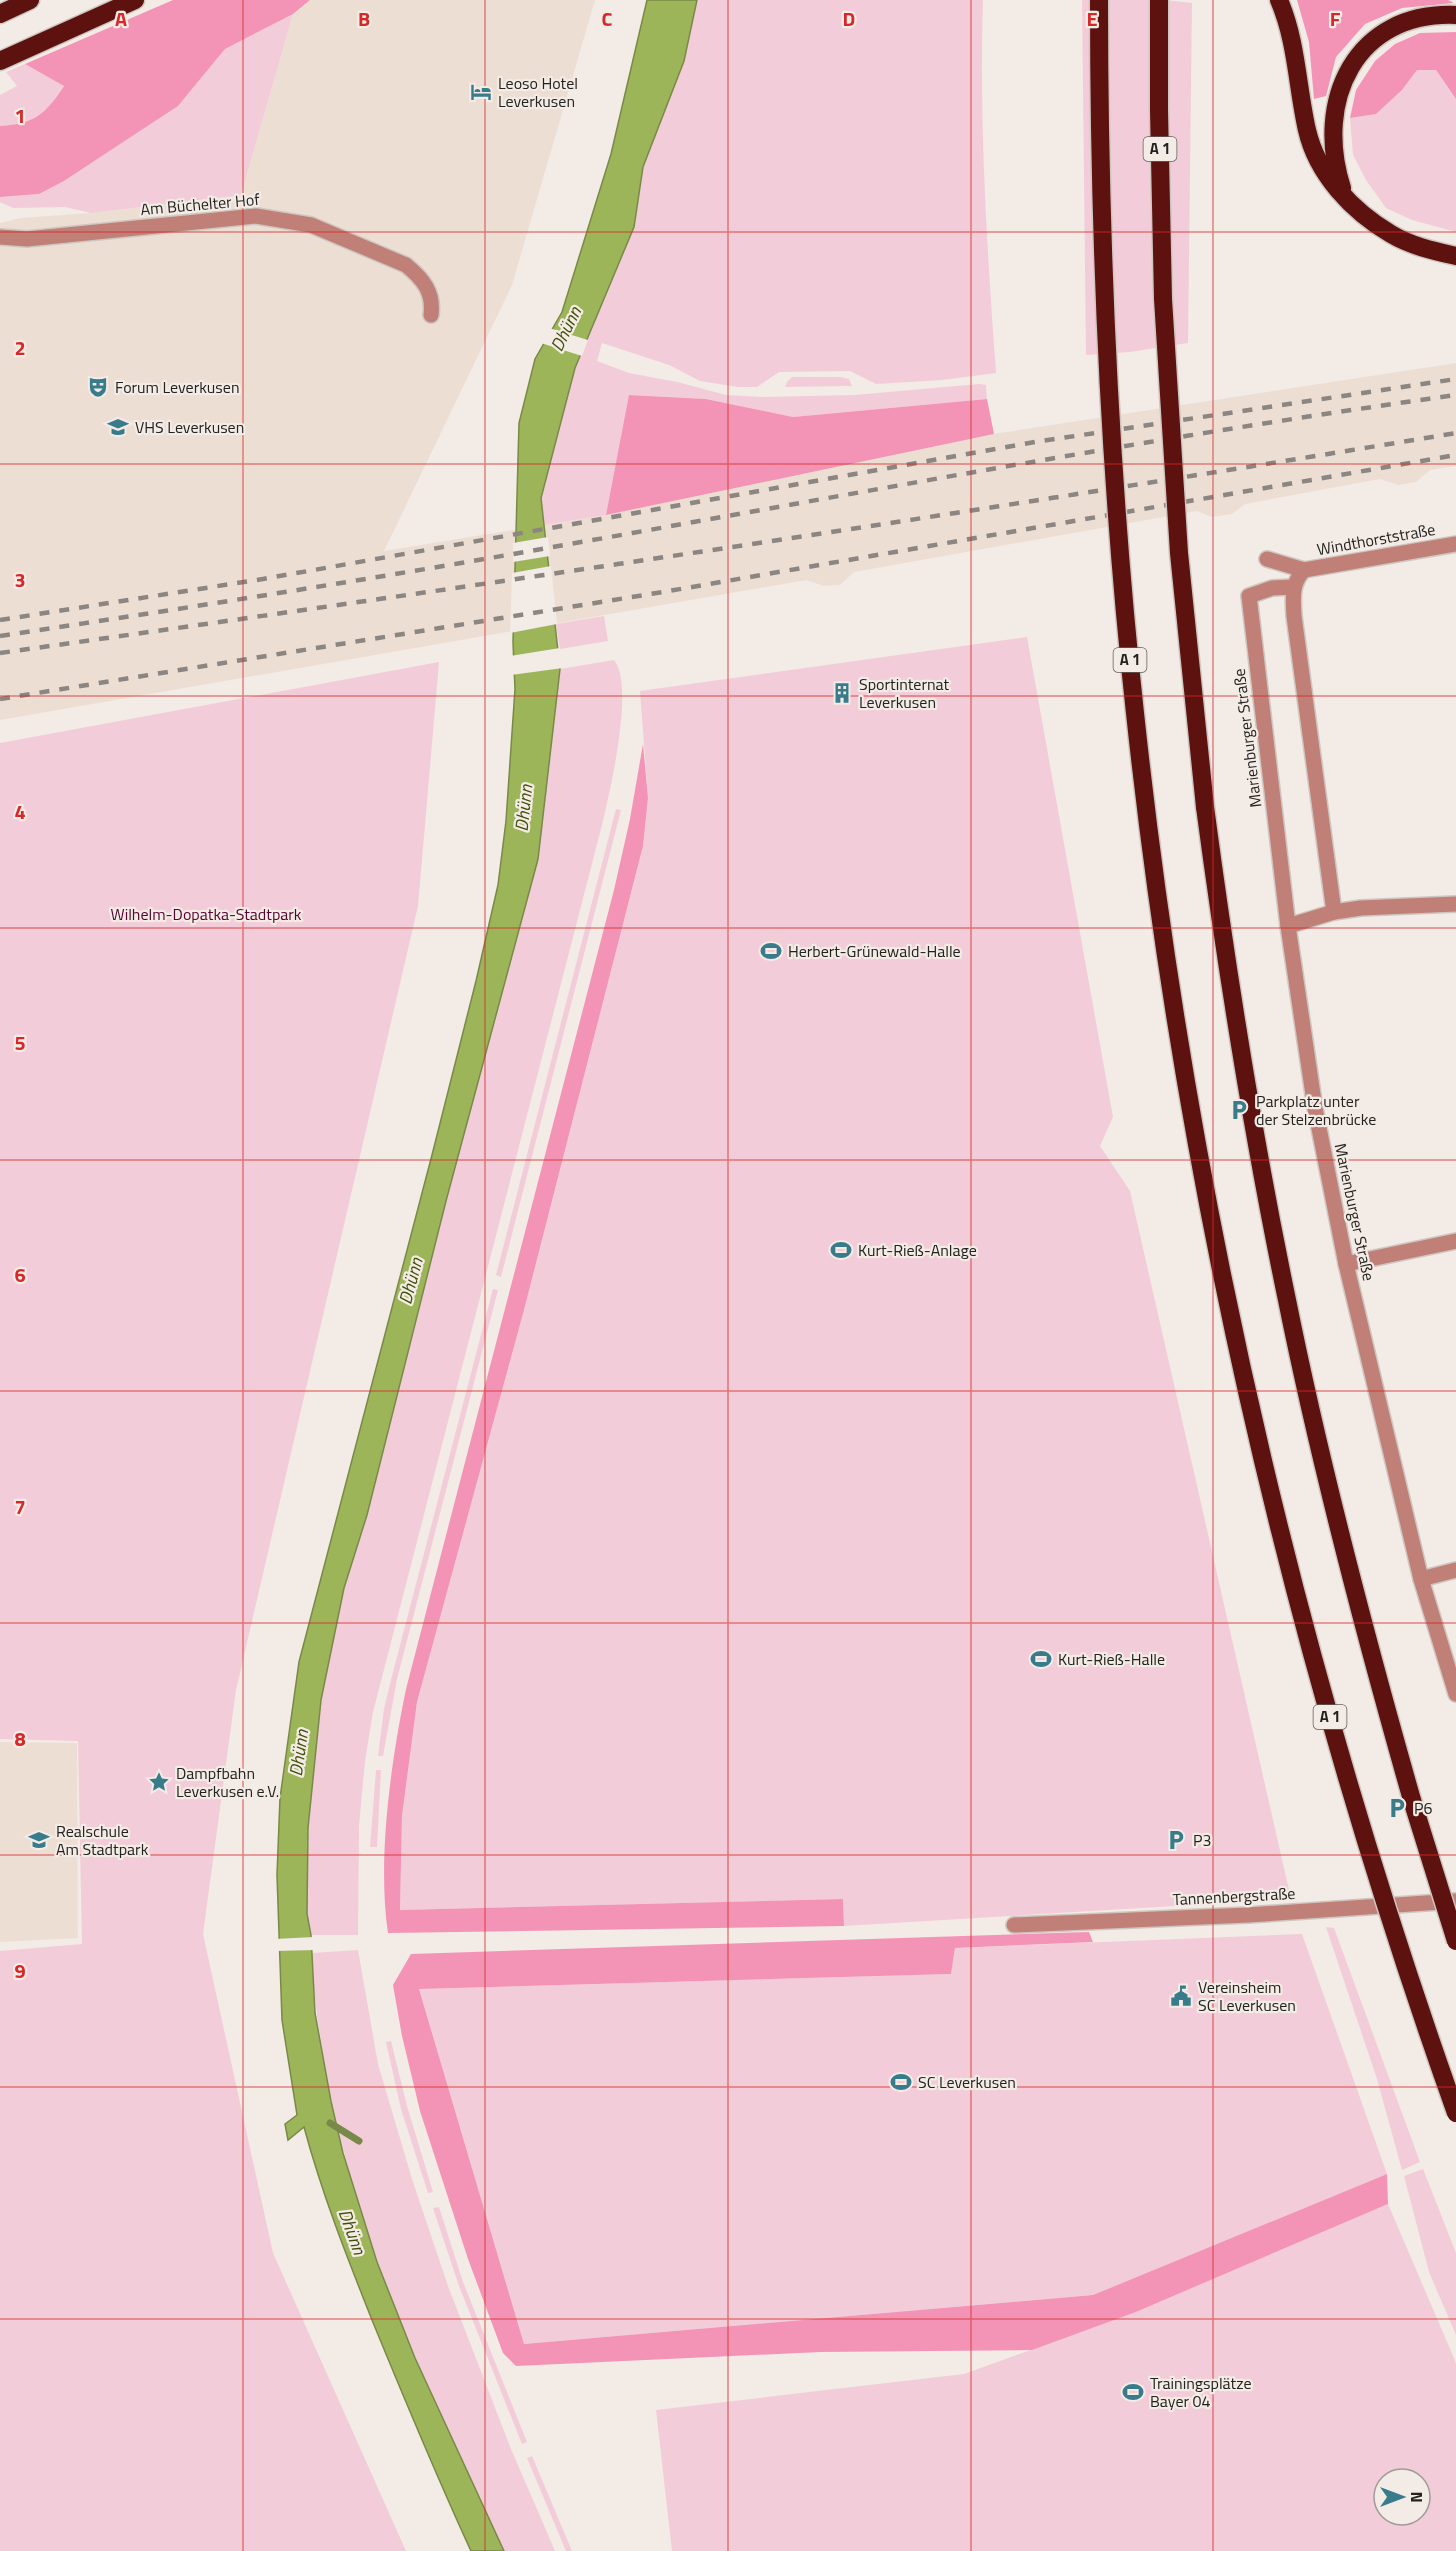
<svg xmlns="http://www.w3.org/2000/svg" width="1456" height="2551" font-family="'Titillium Web',sans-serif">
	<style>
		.built { fill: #edded4 }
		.green { fill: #f3ccd9; fill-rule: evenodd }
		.forest { fill: #f394b7 }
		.water { fill: #9db559; stroke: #798948; stroke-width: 1.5 }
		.pier { fill: #f3ebe5 }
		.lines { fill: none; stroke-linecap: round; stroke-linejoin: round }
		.stream { stroke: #798948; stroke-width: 7 }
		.minor-casing { stroke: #cec7c1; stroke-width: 18 }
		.highway-casing { stroke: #cec7c1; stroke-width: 21 }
		.minor { stroke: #c07f77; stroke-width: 15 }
		.highway { stroke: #5e120f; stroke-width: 18 }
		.rail { stroke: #8b8681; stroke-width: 4.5; stroke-dasharray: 10 10; stroke-linecap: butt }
		.highway-bridge-casing { stroke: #cec7c1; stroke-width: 21; stroke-linecap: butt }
		.highway-bridge { stroke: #5e120f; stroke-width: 18 }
		.grid { fill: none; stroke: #d62828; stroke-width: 1.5; stroke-opacity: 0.55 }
		.labels { text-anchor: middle; stroke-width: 4.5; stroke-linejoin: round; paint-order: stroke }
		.shield { fill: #f3ebe5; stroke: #625e5a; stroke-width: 1.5 }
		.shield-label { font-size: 15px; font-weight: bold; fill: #24221f }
		.poi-label { font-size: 16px; fill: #24221f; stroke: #f3ebe5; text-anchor: start }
		.street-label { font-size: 16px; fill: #24221f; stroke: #f3ebe5 }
		.park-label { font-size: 16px; fill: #590331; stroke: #f3ebe5 }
		.water-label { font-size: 18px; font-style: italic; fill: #414f09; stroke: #f3ebe5 }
		.grid-label { font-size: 20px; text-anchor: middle; font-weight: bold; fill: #d62828; stroke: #f3ebe5; stroke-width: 4.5; stroke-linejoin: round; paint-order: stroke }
	</style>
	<rect width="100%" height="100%" fill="#f3ebe5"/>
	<!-- built -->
	<g class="built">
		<polygon points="310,0 595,0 512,285 384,551 606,515 994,434 1456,363 1456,466 1430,470 1416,482 1398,485 1380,479 1245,504 1232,514 1212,517 1197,511 854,572 840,585 824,586 806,580 0,720 0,223 21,218 91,213 241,195 293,14"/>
		<polygon points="0,1742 77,1743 78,1938 0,1942"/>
	</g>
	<!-- green -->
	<g class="green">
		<path d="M697 0H983C979 124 987 250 996 373L942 380 876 384 850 371 779 372 757 387H738L700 381 669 365 602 343 597 361 629 373 677 382 726 395 762 397 855 395 979 384 986 385 987 399 793 417 706 399 630 395 606 515 544 525 541 498 575 368 634 227 643 167 684 61Z"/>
		<polygon points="1082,0 1165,0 1192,3 1188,343 1130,352 1086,355"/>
		<polygon points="293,14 241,195 91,213 65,207 13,208 0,202 0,197 39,194 64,181 178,106 225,49"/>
		<path d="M25 64 64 85C45 114 35 124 0 126V95L17 86 6 72Z"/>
		<polygon points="1417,70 1436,70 1456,99 1456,232 1412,220 1386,208 1366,180 1353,155 1350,118 1376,114 1402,90"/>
		<polygon points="792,377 840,377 849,379 852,386 785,387 787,382"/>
		<polygon points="604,616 608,641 560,649 556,624"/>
		<polygon points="1027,637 1113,1117 1100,1146 1130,1191 1291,1899 844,1926 843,1899 400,1910 402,1816 417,1702 524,1310 643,846 648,798 640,691"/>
		<path d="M614 660C635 685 610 790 603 821L373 1712 365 1761 359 1826 358 1935H311L307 1914 308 1828 321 1699 344 1588 367 1515 446 1201 538 859 560 669Z"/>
		<polygon points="439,662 418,906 236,1690 203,1934 273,2253 406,2551 0,2551 0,1951 82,1944 78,1741 0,1739 0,743"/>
		<polygon points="616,809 621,810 501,1277 496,1275"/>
		<polygon points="493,1289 498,1290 397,1679 383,1756 378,1756 384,1709 391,1680"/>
		<polygon points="376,1770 381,1770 377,1847 370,1847"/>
		<polygon points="1326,1927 1334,1928 1420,2162 1402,2170 1377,2079"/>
		<polygon points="1302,1934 1387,2174 1093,2295 524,2344 419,1989 951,1974 955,1948"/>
		<path d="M358 1950 378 2064 412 2179 448 2286 511 2449 555 2551H504C460 2456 414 2362 377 2264 370 2245 365 2224 359 2204 334 2123 318 2043 311 1959L312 1953Z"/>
		<polygon points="391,2041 407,2106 433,2192 428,2193 401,2109 386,2042"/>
		<polygon points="1423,2169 1456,2253 1456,2335 1429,2272 1404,2176"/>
		<path d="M1388 2204 1456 2363V2551H672L656 2410 964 2374 1136 2312ZM1384 2479H1420V2515H1384Z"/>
		<polygon points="439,2207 463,2282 527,2442 522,2444 459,2286 433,2208"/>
		<polygon points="532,2456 572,2551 566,2551 527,2458"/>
	</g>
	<!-- forest -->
	<g class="forest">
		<path d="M173 0H310L293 14 225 49 178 106 64 181 39 194 0 197V126C35 124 45 114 64 86L25 64Z"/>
		<polygon points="1297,0 1448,0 1454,3 1402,8 1365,24 1336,57 1326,96 1314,99 1309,42"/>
		<polygon points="1456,32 1456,99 1436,70 1417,70 1402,90 1376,114 1350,118 1356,90 1375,61 1395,44 1420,33"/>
		<polygon points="629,395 706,399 793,417 987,399 994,434 606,515"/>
		<path d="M643 744 648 798 643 846 524 1310 417 1702 402 1816 400 1910 843 1899 844 1926 388 1933C377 1859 391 1762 406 1689L614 890 630 819Z"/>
		<polygon points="1089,1932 1093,1942 955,1948 951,1974 419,1989 524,2344 1093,2295 1387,2174 1388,2204 1136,2312 1032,2350 820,2352 516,2366 503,2353 468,2259 420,2111 402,2036 393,1985 411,1954"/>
	</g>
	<!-- water -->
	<path class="water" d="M647 0H697L684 61 643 167 634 227 575 368 541 498 560 669 538 859 446 1201 367 1515 344 1588 321 1700 308 1828 307 1914 311 1935 315 2013 331 2101 343 2153 377 2262 415 2358 504 2551H471C436 2475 404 2398 372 2320 347 2257 322 2194 304 2127L288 2140 285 2124 297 2115 282 2020 277 1875 280 1798 299 1662 432 1155 476 981 498 885 506 821 515 689 513 642 519 423 535 359 562 312 611 154Z"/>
	<!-- pier -->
	<g class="pier">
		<polygon points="549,328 588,340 582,356 541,343"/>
		<polygon points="548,537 550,556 513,562 513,543"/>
		<polygon points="551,566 557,624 510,633 512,573"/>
		<polygon points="560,648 563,668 511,675 510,656"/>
		<polygon points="314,1937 315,1950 276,1951 275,1939"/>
	</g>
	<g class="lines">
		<!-- stream -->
		<polyline class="stream" points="330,2123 359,2141"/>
		<!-- minor casing -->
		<g class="minor-casing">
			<g id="minor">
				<path d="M0 237 27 239 256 216 311 225 406 265C423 279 434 292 431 315"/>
				<polyline points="1267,559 1304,570 1456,544"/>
				<path d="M1304 570C1291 584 1293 598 1294 616L1334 912"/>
				<polyline points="1293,587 1272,588 1249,596 1288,926 1315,1108 1346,1264 1421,1579 1456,1694"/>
				<polyline points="1288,926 1334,912 1361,908 1456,904"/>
				<polyline points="1346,1264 1456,1241"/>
				<polyline points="1421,1579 1456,1570"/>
				<polyline points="1014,1925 1248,1915 1456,1901"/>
			</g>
		</g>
		<!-- highway casing -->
		<g class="highway-casing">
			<g id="highway">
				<polyline points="1159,0 1159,110 1163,299"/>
				<path d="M1279 0C1297 42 1297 86 1307 130 1317 174 1352 211 1391 234 1411 246 1434 251 1456 256"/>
				<polyline points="0,14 30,0"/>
				<polyline points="0,61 135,0"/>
				<path d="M1342 188C1314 101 1355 11 1456 15"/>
				<path d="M1205 807C1227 972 1253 1137 1287 1300 1321 1469 1365 1635 1412 1800"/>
			</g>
		</g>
		<!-- minor -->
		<use href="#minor" class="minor"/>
		<!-- highway -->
		<use href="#highway" class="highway"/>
		<!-- rail -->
		<g class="rail">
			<polyline points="0,620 263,579 1035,442 1456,379"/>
			<path d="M0 636C154 613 308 589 461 563 793 506 1123 441 1456 395"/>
			<path d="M0 653C486 585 972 513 1456 433"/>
			<polyline points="0,699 663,592 1456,455"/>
		</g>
		<!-- highway-bridge casing -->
		<g class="highway-bridge-casing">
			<g id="highway-bridge">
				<path d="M1099 0C1099 238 1109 476 1135 713 1186 1190 1295 1661 1456 2113"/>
				<polyline points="1163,299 1179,553 1205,807"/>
				<polyline points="1412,1800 1456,1941"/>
			</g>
		</g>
		<!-- highway-bridge -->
		<use href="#highway-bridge" class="highway-bridge"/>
	</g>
	<!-- grid -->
	<path class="grid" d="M243 0V2551M485 0V2551M728 0V2551M971 0V2551M1213 0V2551M0 232H1456M0 464H1456M0 696H1456M0 928H1456M0 1160H1456M0 1391H1456M0 1623H1456M0 1855H1456M0 2087H1456M0 2319H1456"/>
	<!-- icons -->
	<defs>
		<g id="hotel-bare" transform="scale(1.62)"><path d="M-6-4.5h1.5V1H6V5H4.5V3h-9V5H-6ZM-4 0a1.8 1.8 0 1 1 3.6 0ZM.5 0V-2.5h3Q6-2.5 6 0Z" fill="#387c8b" stroke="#f3ebe5" stroke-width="2.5" paint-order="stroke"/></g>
		<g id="theatre-bare" transform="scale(1.62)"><path d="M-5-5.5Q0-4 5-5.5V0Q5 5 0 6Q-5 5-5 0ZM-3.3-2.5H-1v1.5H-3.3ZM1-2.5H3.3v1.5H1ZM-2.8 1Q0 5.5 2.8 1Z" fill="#387c8b" stroke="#f3ebe5" stroke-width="2.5" paint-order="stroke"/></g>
		<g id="school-bare" transform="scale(1.62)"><path d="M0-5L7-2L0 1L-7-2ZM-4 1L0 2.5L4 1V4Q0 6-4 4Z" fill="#387c8b" stroke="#f3ebe5" stroke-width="2.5" paint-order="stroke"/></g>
		<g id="building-bare" transform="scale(1.62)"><path d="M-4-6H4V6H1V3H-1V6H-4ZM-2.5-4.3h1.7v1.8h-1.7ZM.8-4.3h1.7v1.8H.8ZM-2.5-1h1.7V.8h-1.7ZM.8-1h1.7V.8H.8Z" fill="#387c8b" stroke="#f3ebe5" stroke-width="2.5" paint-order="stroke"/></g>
		<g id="stadium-bare" transform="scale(1.62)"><path d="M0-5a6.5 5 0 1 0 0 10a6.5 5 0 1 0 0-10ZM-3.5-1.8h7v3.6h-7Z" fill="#387c8b" stroke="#f3ebe5" stroke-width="2.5" paint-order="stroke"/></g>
		<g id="parking-bare" transform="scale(1.62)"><path d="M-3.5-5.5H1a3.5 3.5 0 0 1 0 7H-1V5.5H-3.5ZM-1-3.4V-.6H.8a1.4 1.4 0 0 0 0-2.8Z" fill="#387c8b" stroke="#f3ebe5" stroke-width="2.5" paint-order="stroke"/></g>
		<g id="sight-bare" transform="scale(1.62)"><path d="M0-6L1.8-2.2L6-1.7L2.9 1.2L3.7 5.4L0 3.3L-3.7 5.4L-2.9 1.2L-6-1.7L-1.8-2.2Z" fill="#387c8b" stroke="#f3ebe5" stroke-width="2.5" paint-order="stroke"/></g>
		<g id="civic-bare" transform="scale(1.62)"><path d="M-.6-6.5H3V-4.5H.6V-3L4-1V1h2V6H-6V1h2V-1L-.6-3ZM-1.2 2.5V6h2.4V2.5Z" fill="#387c8b" stroke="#f3ebe5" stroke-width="2.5" paint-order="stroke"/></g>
	</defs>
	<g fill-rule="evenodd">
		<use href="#hotel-bare" x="481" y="92"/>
		<use href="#theatre-bare" x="98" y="387"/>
		<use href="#school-bare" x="118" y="427"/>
		<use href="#building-bare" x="842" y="693"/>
		<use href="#stadium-bare" x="771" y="951"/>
		<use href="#parking-bare" x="1239" y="1110"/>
		<use href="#stadium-bare" x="841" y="1250"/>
		<use href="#stadium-bare" x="1041" y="1659"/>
		<use href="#sight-bare" x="159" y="1782"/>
		<use href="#parking-bare" x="1397" y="1808"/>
		<use href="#school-bare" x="39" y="1840"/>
		<use href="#parking-bare" x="1176" y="1840"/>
		<use href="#civic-bare" x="1181" y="1996"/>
		<use href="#stadium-bare" x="901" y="2082"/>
		<use href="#stadium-bare" x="1133" y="2392"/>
	</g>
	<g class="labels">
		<!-- shield labels -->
		<g class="shield">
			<rect x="1143.5" y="137" width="33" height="24" rx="4.5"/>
			<rect x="1113.5" y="648" width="33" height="24" rx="4.5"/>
			<rect x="1313.5" y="1705" width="33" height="24" rx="4.5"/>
		</g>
		<g class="shield-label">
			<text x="1160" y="154">A 1</text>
			<text x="1130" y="665">A 1</text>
			<text x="1330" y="1722">A 1</text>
		</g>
		<!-- poi labels -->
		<g class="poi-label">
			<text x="498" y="89">Leoso Hotel<tspan x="498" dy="18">Leverkusen</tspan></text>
			<text x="115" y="393">Forum Leverkusen</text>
			<text x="135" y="433">VHS Leverkusen</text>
			<text x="859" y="690">Sportinternat<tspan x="859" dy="18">Leverkusen</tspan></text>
			<text x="788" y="957">Herbert-Grünewald-Halle</text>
			<text x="1256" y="1107">Parkplatz unter<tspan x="1256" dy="18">der Stelzenbrücke</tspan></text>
			<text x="858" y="1256">Kurt-Rieß-Anlage</text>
			<text x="1058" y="1665">Kurt-Rieß-Halle</text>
			<text x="176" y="1779">Dampfbahn<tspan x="176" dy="18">Leverkusen e.V.</tspan></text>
			<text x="1414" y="1814">P6</text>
			<text x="56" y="1837">Realschule<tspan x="56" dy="18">Am Stadtpark</tspan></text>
			<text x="1193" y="1846">P3</text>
			<text x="1198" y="1993">Vereinsheim<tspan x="1198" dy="18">SC Leverkusen</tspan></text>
			<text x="918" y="2088">SC Leverkusen</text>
			<text x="1150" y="2389">Trainingsplätze<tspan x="1150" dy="18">Bayer 04</tspan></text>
		</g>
		<!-- street labels -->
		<g class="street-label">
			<text transform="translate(200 204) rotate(-5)" y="6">Am Büchelter Hof</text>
			<text transform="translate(1376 539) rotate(-10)" y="6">Windthorststraße</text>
			<text transform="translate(1247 738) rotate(-97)" y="6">Marienburger Straße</text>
			<text transform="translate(1355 1212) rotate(78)" y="6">Marienburger Straße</text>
			<text transform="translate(1234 1896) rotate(-3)" y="6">Tannenbergstraße</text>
		</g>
		<!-- park labels -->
		<g class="park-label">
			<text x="206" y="920">Wilhelm-Dopatka-Stadtpark</text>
		</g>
		<!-- water labels -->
		<g class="water-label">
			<text transform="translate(566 329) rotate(-64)" y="6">Dhünn</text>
			<text transform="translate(524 808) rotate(-84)" y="6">Dhünn</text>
			<text transform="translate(411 1281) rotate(-75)" y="6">Dhünn</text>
			<text transform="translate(299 1753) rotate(-82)" y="6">Dhünn</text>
			<text transform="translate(352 2232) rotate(70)" y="6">Dhünn</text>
		</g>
	</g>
	<g class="grid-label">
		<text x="121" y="26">A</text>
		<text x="364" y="26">B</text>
		<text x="607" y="26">C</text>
		<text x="849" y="26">D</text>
		<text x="1092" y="26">E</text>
		<text x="1335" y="26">F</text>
		<text x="20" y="123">1</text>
		<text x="20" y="355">2</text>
		<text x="20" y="587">3</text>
		<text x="20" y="819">4</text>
		<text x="20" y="1050">5</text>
		<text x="20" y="1282">6</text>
		<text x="20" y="1514">7</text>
		<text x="20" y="1746">8</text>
		<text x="20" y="1978">9</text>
	</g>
	<!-- north arrow -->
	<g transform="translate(1402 2497) rotate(90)"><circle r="28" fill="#f3ebe5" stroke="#a09b96" stroke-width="1.5"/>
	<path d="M0-4.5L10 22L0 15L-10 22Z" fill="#387c8b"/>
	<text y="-9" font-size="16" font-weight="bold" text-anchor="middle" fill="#24221f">N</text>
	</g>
</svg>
